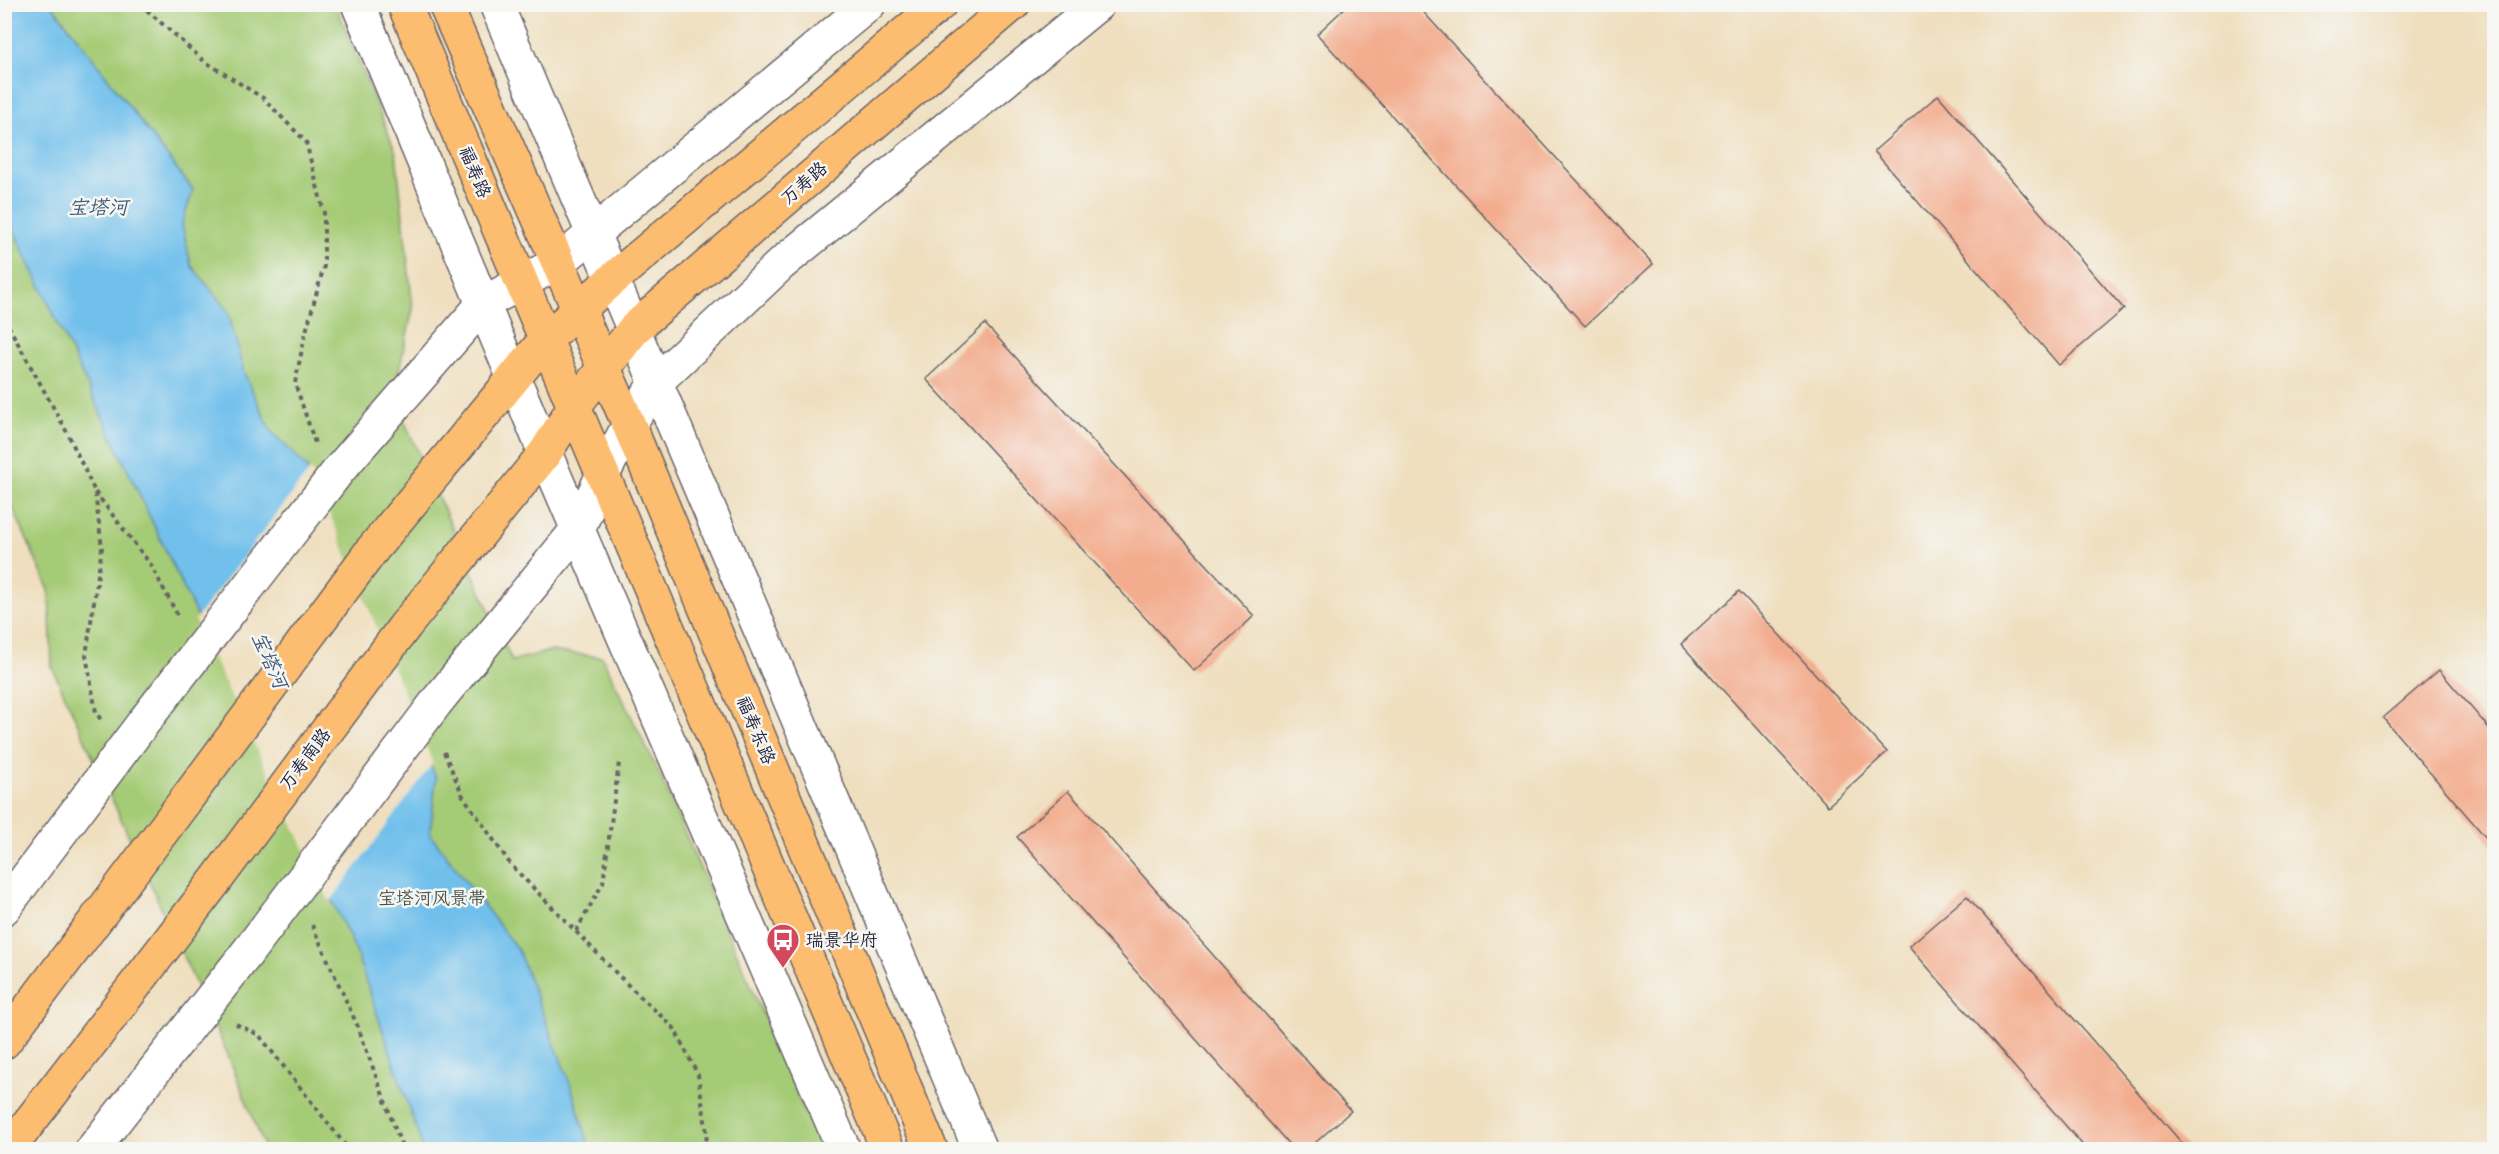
<svg xmlns="http://www.w3.org/2000/svg" width="2499" height="1154" font-family="'Gochi Hand','LXGW WenKai TC',sans-serif">
	<style>
		.green { fill: #a4cb75; stroke: #637658; stroke-width: 1.5 }
		.water { fill: #71c0ec; stroke: #4a7194; stroke-width: 1.5 }
		.pier { fill: #efdfbf }
		.building { fill: #f3ac8d }
		.lines { fill: none; stroke-linecap: round; stroke-linejoin: round }
		.minor-casing { stroke: #6a6469; stroke-width: 36 }
		.major-casing { stroke: #6a6469; stroke-width: 36 }
		.path { stroke: #6a6469; stroke-width: 4; stroke-dasharray: 4.5 4.5; stroke-linecap: butt }
		.minor { stroke: #fff; stroke-width: 33 }
		.major { stroke: #fcbd6f; stroke-width: 33 }
		.minor-bridge-casing { stroke: #6a6469; stroke-width: 36; stroke-linecap: butt }
		.major-bridge-casing { stroke: #6a6469; stroke-width: 36; stroke-linecap: butt }
		.minor-bridge { stroke: #fff; stroke-width: 33 }
		.major-bridge { stroke: #fcbd6f; stroke-width: 33 }
		.labels { text-anchor: middle; stroke-width: 5; stroke-linejoin: round; paint-order: stroke }
		.street-label { font-size: 18px; fill: #22223b; stroke: #f6f6f2 }
		.park-label { font-size: 18px; fill: #49554c; stroke: #f6f6f2 }
		.poi-label { font-size: 18px; fill: #22223b; stroke: #f6f6f2; text-anchor: start }
		.water-label { font-size: 20px; font-style: italic; fill: #3e5979; stroke: #f6f6f2 }
	</style>
	<rect width="100%" height="100%" fill="#f6f6f2"/>
	<filter id="ink" filterUnits="userSpaceOnUse"><feTurbulence type="fractalNoise" baseFrequency=".0167" numOctaves="2"/><feDisplacementMap in="SourceGraphic" scale="12" xChannelSelector="R" yChannelSelector="G"/><feConvolveMatrix kernelMatrix="1 2 1 2 8 2 1 2 1" color-interpolation-filters="sRGB"/></filter>
	<filter id="wash" filterUnits="userSpaceOnUse"><feTurbulence type="fractalNoise" baseFrequency=".008" numOctaves="4" result="noise"/><feDisplacementMap in="SourceGraphic" scale="24" xChannelSelector="R" yChannelSelector="G"/><feGaussianBlur stdDeviation="1.35" result="paint"/><feColorMatrix in="noise" values="0 0 0 0 0 0 0 0 0 0 0 0 0 0 0 0 0 1.4 0 .05"/><feComposite in="paint" operator="in"/></filter>
	<g filter="url(#wash)">
		<rect width="100%" height="100%" fill="#efdfbf"/>
		<!-- green -->
		<polygon class="green" points="4,5 336,5 396,153 413,309 393,396 512,661 550,651 602,657 660,775 821,1149 265,1149 228,1055 52,667 49,590 5,490"/>
		<!-- water -->
		<polygon class="water" points="5,5 52,5 193,190 182,224 191,265 228,311 244,373 271,431 307,468 436,778 430,834 518,950 571,1086 590,1149 423,1149 355,949 5,212"/>
		<!-- pier -->
		<polygon class="pier" points="311,469 433,763 330,902 195,620"/>
		<g id="blocks">
			<!-- building -->
			<g class="building">
				<polygon points="1349,4 1416,4 1653,264 1585,326 1317,34"/>
				<polygon points="1938,95 2124,309 2059,365 1874,151"/>
				<polygon points="985,324 1254,616 1194,671 926,379"/>
				<polygon points="1739,591 1887,752 1828,806 1681,644"/>
				<polygon points="2439,670 2494,734 2494,847 2383,718"/>
				<polygon points="1068,791 1351,1111 1307,1150 1294,1150 1017,837"/>
				<polygon points="1967,896 2188,1150 2087,1150 1909,946"/>
			</g>
		</g>
	</g>
	<g filter="url(#ink)">
		<use href="#blocks" fill-opacity="0" stroke="#6a6469" stroke-width="1.5"/>
		<g class="lines">
			<!-- minor casing -->
			<g class="minor-casing">
				<g id="minor">
					<polyline points="358,4 545,453 844,1150"/>
					<polyline points="496,4 980,1150"/>
					<polyline points="339,470 484,303 559,262 869,4"/>
					<polyline points="438,700 578,529 603,474 629,425 656,382 781,264 1098,4"/>
					<polyline points="4,908 146,719"/>
					<polyline points="92,1150 247,953"/>
				</g>
			</g>
			<!-- major casing -->
			<g class="major-casing">
				<g id="major">
					<polyline points="404,4 888,1150"/>
					<polyline points="445,4 629,425 931,1150"/>
					<polyline points="372,550 546,339 613,279 940,4"/>
					<polyline points="405,626 545,453 575,405 635,328 1013,4"/>
					<polyline points="4,1042 185,801"/>
					<polyline points="8,1150 216,880"/>
				</g>
			</g>
			<!-- path -->
			<g class="path">
				<polyline points="140,4 204,61 263,98 306,142 324,213 324,266 305,335 295,383 315,443"/>
				<polyline points="4,318 69,436 95,492 102,548 86,655 96,712 101,720"/>
				<polyline points="95,492 151,565 179,618"/>
				<polyline points="444,752 463,796 511,865 626,983 674,1028 698,1075 707,1134 705,1150"/>
				<polyline points="312,925 358,1027 403,1150"/>
				<polyline points="576,931 603,883 619,763"/>
				<polyline points="236,1024 259,1035 349,1150"/>
			</g>
			<!-- minor -->
			<use href="#minor" class="minor"/>
			<!-- major -->
			<use href="#major" class="major"/>
			<!-- minor-bridge casing -->
			<g class="minor-bridge-casing">
				<g id="minor-bridge">
					<polyline points="146,719 339,470"/>
					<polyline points="247,953 438,700"/>
				</g>
			</g>
			<!-- major-bridge casing -->
			<g class="major-bridge-casing">
				<g id="major-bridge">
					<polyline points="185,801 372,550"/>
					<polyline points="216,880 405,626"/>
				</g>
			</g>
			<!-- minor-bridge -->
			<use href="#minor-bridge" class="minor-bridge"/>
			<!-- major-bridge -->
			<use href="#major-bridge" class="major-bridge"/>
		</g>
	</g>
	<!-- icons -->
	<defs>
		<g id="bus-pin" transform="scale(1.725)"><path d="M0 17L-7.5 6A9.5 9.5 0 1 1 7.5 6Z" fill="#d1495b" stroke="#f6f6f2"/><path d="M-5-6H5V4H4V6H2V4H-2V6H-4V4H-5ZM-3.5-4V0h7V-4ZM-3.5 1.2v1.5H-2V1.2ZM2 1.2v1.5H3.5V1.2Z" fill="#fff"/></g>
	</defs>
	<g fill-rule="evenodd">
		<use href="#bus-pin" x="783" y="940"/>
	</g>
	<g class="labels">
		<!-- street labels -->
		<g class="street-label">
			<text transform="translate(475 172) rotate(67)" y="6">福寿路</text>
			<text transform="translate(804 183) rotate(-41)" y="6">万寿路</text>
			<text transform="translate(756 730) rotate(67)" y="6">福寿东路</text>
			<text transform="translate(305 759) rotate(-53)" y="6">万寿南路</text>
		</g>
		<!-- park labels -->
		<g class="park-label">
			<text x="432" y="904">宝塔河风景带</text>
		</g>
		<!-- poi labels -->
		<g class="poi-label">
			<text x="806" y="946">瑞景华府</text>
		</g>
		<!-- water labels -->
		<g class="water-label">
			<text x="98" y="214">宝塔河</text>
			<text transform="translate(270 660) rotate(66)" y="7">宝塔河</text>
		</g>
	</g>
	<!-- margin -->
	<rect width="2499" height="1154" fill="none" stroke="#f6f6f2" stroke-width="24"/>
</svg>
